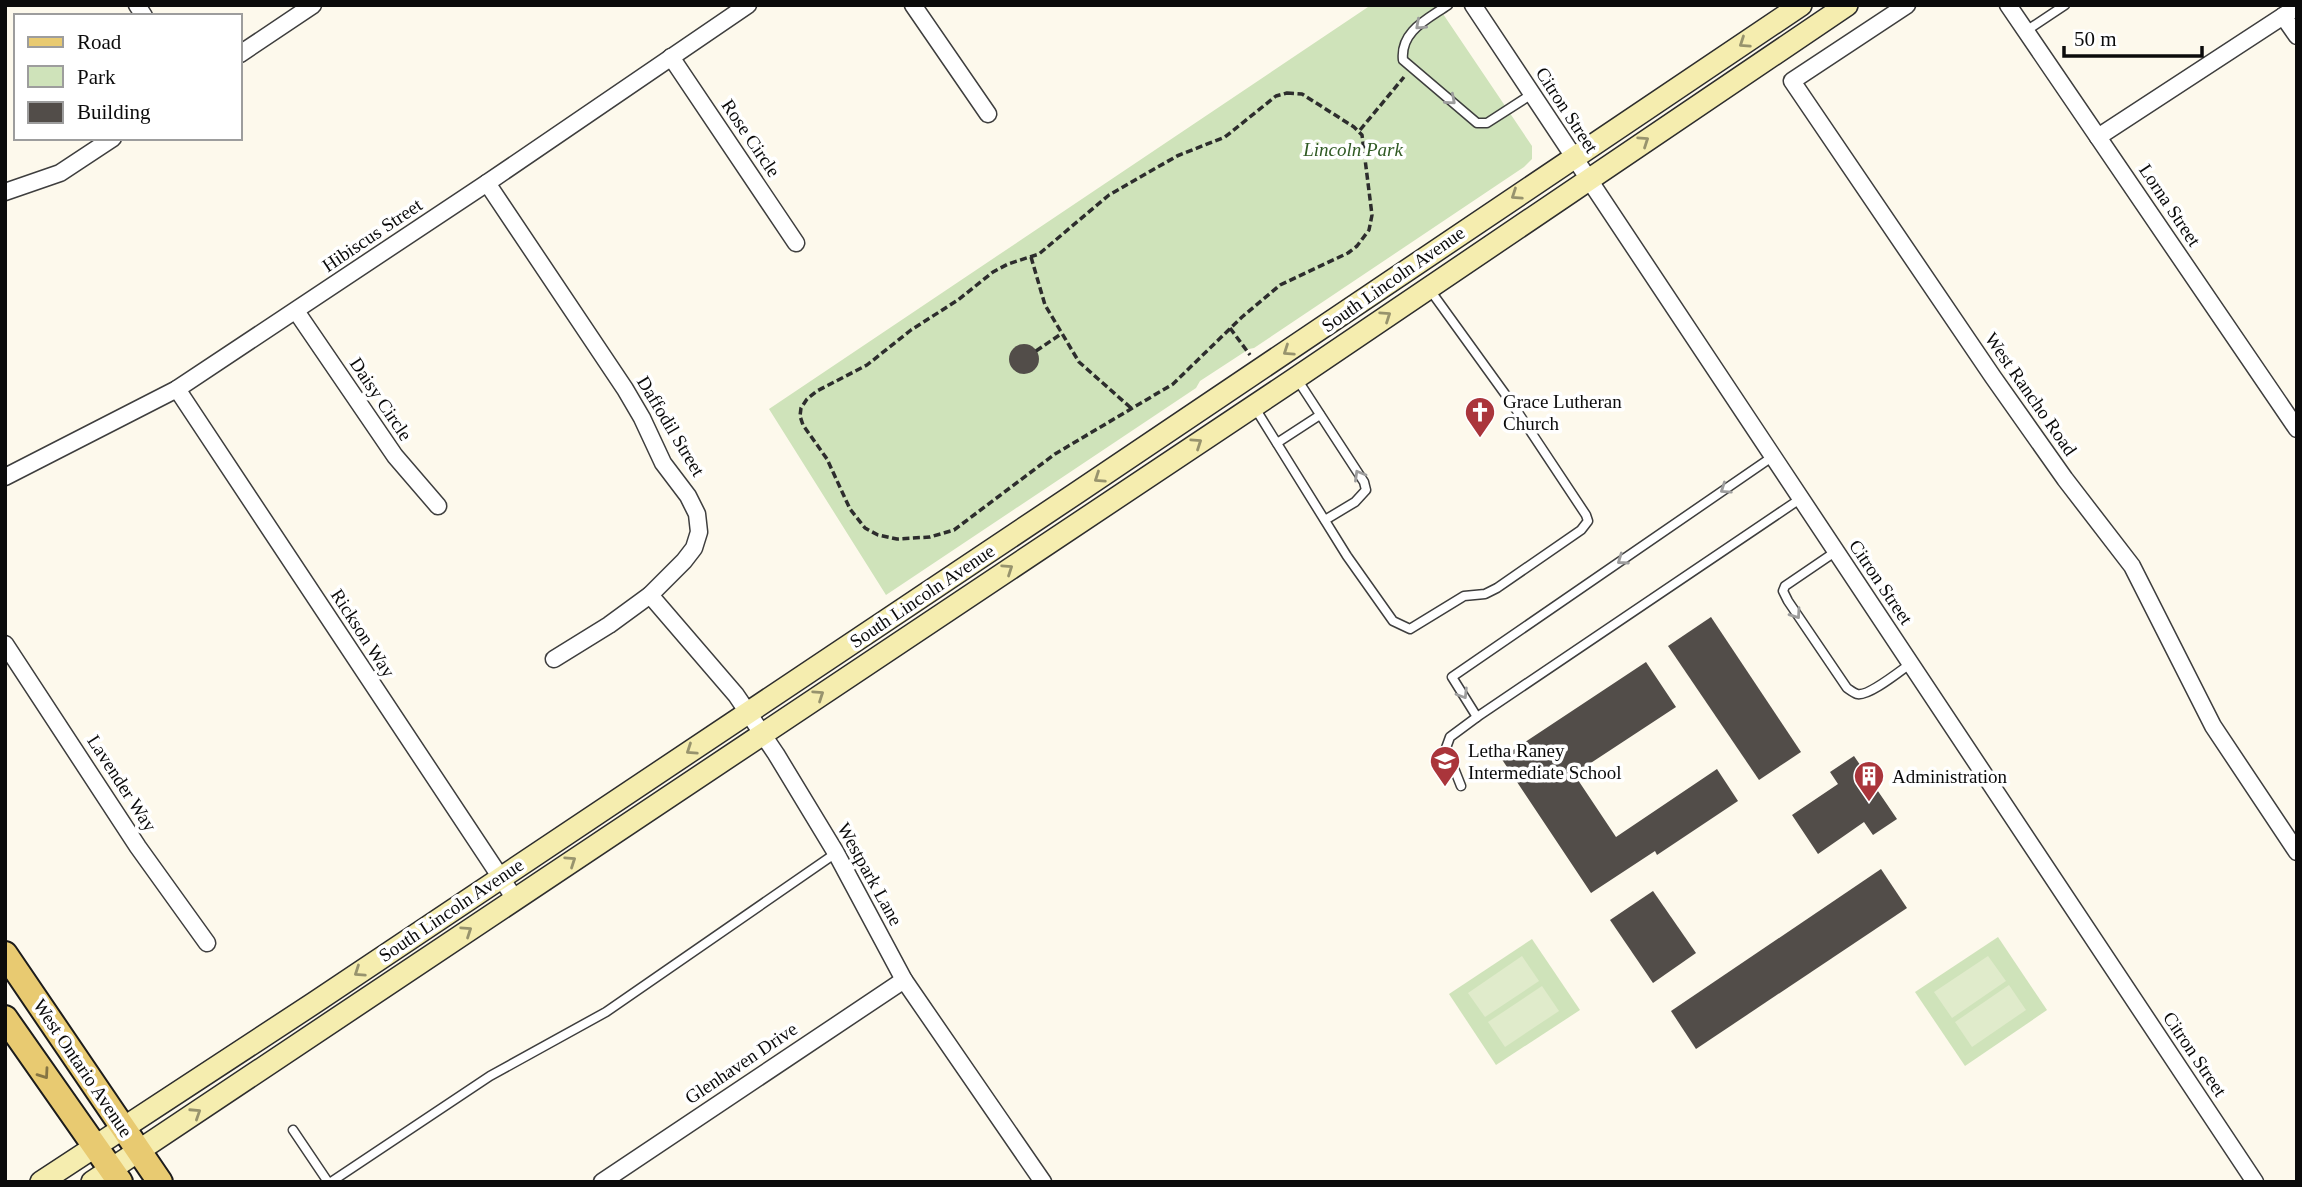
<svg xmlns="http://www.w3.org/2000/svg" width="2302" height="1187" font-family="'Times New Roman',serif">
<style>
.green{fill:#cfe3ba}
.pitch{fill:#e0ebcb}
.building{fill:#524d49}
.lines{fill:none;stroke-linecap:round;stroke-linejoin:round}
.lane-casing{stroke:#3e3e3e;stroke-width:11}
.street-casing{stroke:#3e3e3e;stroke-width:19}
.secondary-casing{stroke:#2d2d2d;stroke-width:24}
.primary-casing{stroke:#1c1c1c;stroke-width:28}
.path{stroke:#2d2d2d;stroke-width:3.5;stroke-dasharray:7 3.5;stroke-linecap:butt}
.lane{stroke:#fff;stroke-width:8}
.street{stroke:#fff;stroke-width:16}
.secondary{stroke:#f5edaf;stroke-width:21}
.primary{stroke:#e8ca71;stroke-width:24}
.oneway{stroke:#9d9d9d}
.oneway2{stroke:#97936d}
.oneway3{stroke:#857443}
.labels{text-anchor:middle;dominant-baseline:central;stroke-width:7;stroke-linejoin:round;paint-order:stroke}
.street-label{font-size:19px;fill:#0b0b0b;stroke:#fff}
.park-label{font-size:19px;font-style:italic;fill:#305a24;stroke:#fff}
.poi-label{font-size:19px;fill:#0b0b0b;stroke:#fff;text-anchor:start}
</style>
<rect width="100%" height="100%" fill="#fdf9ec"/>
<g class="green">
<polygon points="1371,5 1437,5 1532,146 1532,159 1524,167 1254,348 1249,349 1200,381 1196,388 886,595 769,409"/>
<polygon points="1998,937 2047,1010 1965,1066 1915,992"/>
<polygon points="1532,939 1580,1010 1496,1065 1449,994"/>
</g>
<g class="pitch">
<polygon points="1522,956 1539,981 1485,1017 1468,993"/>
<polygon points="1988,956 2006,981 1952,1018 1934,992"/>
<polygon points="2009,985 2026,1010 1972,1047 1955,1022"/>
<polygon points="1542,986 1559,1011 1505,1047 1488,1022"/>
</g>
<g class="building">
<circle cx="1024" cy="359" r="15"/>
<polygon points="1711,617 1801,752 1759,780 1668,646"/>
<polygon points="1646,662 1676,707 1574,774 1616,837 1717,769 1738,801 1657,855 1655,851 1591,893 1501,758"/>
<polygon points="1854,756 1897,819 1873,835 1864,822 1818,854 1792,815 1838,784 1830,772"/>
<polygon points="1881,869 1907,908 1696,1049 1671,1011"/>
<polygon points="1653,891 1696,953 1653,983 1610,920"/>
</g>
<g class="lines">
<g class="lane-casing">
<g id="lane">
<path d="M1448 5C1428 19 1400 31 1403 60L1477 123H1487L1532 94"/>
<polyline points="2026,31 2065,5"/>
<polyline points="1297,379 1364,482 1366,490 1355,502 1325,520"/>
<polyline points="1255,408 1347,556 1393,621 1410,629 1464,596 1485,594 1497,588 1581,530 1588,521 1586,515 1513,405 1430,290"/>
<polyline points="1277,443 1320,415"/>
<polyline points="1772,457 1452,677 1477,717 1800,499"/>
<path d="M1835 552 1785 586 1783 591 1788 601 1847 688C1850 690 1854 693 1857 694 1868 697 1900 671 1910 664"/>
<polyline points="1461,786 1446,748 1450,737 1477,717"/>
<polyline points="293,1130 328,1182"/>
<polyline points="331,1182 490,1076 606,1012 836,853"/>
</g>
</g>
<g class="street-casing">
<g id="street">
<polyline points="137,5 144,16"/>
<polyline points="913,5 988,114"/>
<polyline points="1473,5 2255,1182"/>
<polyline points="1907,5 1792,81 1993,377 2065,479 2132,566 2213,726 2297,852"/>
<polyline points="2008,5 2297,429"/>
<polyline points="2283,16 2297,36"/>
<polyline points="240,54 313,5"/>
<polyline points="671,57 796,243"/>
<polyline points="2098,137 2297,7"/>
<polyline points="487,183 625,389 642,418 663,463 688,496 697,514 699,532 694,548 684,561 650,595 609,625 554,659"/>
<polyline points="5,192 60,173 113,138"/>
<polyline points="296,311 395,456 438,506"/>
<polyline points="177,389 515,899"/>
<polyline points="5,477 177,389 487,183 748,5"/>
<polyline points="650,595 736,695 776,754 836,853 904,980 1043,1182"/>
<polyline points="5,644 138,847 207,943"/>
<polyline points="602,1182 904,980"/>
</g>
</g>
<g class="secondary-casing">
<g id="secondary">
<polyline points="41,1182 314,1003 1078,492 1801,5"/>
<polyline points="92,1182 1296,378 1847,5"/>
</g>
</g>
<g class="primary-casing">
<g id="primary">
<polyline points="5,954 160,1182"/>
<polyline points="5,1018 120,1182"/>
</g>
</g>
<g class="path">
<polygon points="1287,93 1302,94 1354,127 1362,135 1372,215 1369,230 1357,246 1348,253 1280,285 1242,317 1173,384 1055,454 954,530 930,537 897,539 878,535 865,528 850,509 827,459 803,425 800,416 801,408 807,399 817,391 867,365 911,330 958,300 993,272 1008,264 1039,254 1109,195 1177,156 1225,137 1276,96"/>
<polyline points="1360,130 1404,77"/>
<polyline points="1031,257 1045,305 1079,362 1131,408"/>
<polyline points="1230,328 1250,355"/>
<polyline points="1036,351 1061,334"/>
</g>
<use href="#lane" class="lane"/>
<use href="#street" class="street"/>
<use href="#secondary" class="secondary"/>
<use href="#primary" class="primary"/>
</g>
<defs><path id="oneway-chevron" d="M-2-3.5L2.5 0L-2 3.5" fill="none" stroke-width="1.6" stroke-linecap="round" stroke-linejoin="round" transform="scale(1.75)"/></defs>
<g class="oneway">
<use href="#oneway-chevron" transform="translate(1420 25) rotate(138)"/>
<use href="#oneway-chevron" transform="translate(1451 100) rotate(41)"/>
<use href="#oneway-chevron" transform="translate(1359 475) rotate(-120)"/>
<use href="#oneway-chevron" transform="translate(1725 489) rotate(146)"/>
<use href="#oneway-chevron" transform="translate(1622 560) rotate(145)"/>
<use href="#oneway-chevron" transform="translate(1796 614) rotate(55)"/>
<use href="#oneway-chevron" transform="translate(1463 694) rotate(58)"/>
</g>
<g class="oneway2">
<use href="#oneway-chevron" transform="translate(1744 43) rotate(146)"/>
<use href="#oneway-chevron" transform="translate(1644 141) rotate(-34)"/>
<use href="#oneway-chevron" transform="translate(1516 195) rotate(146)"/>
<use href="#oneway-chevron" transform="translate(1386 316) rotate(-34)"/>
<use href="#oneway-chevron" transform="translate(1288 351) rotate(146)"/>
<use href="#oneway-chevron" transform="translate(1197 443) rotate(-34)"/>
<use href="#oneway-chevron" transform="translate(1099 478) rotate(146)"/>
<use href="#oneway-chevron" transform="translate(1008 569) rotate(-34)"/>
<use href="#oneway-chevron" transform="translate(819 695) rotate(-34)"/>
<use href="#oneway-chevron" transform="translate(691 750) rotate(146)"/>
<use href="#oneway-chevron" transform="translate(571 861) rotate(-34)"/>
<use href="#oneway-chevron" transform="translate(467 931) rotate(-34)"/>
<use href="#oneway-chevron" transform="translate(359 972) rotate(146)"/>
<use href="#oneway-chevron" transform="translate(196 1113) rotate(-33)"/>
</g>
<use class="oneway3" href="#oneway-chevron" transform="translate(44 1074) rotate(55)"/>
<defs>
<g id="church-pin" transform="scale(1.575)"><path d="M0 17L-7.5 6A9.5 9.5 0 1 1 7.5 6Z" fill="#aa353b" stroke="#fff"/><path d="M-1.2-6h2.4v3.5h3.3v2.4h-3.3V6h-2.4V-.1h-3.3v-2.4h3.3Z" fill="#fff"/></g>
<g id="school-pin" transform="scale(1.575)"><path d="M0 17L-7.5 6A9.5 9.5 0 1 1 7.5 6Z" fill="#aa353b" stroke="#fff"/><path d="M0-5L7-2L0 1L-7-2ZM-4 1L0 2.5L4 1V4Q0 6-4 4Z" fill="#fff"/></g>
<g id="building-pin" transform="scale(1.575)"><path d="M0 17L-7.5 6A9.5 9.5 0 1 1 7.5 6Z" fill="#aa353b" stroke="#fff"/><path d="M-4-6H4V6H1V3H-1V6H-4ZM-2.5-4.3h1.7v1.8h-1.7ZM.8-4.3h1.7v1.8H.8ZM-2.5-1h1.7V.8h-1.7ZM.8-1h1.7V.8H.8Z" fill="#fff"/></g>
</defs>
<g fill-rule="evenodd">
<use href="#church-pin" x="1480" y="412"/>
<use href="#school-pin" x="1445" y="761"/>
<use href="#building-pin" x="1869" y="776"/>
</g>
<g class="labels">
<g class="street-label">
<text transform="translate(1567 110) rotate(57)">Citron Street</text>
<text transform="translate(751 138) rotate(56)">Rose Circle</text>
<text transform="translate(2170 205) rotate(56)">Lorna Street</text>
<text transform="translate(372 235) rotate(-34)">Hibiscus Street</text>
<text transform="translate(1393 279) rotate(-35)">South Lincoln Avenue</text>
<text transform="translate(2031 394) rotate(55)">West Rancho Road</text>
<text transform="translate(381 399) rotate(56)">Daisy Circle</text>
<text transform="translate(671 426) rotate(59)">Daffodil Street</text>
<text transform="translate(1881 582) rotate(56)">Citron Street</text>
<text transform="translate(922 596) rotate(-34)">South Lincoln Avenue</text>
<text transform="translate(363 633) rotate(57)">Rickson Way</text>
<text transform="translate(122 783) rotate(57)">Lavender Way</text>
<text transform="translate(870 874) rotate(61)">Westpark Lane</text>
<text transform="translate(451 910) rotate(-34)">South Lincoln Avenue</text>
<text transform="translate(2195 1054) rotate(56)">Citron Street</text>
<text transform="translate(741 1063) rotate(-34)">Glenhaven Drive</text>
<text transform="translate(83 1068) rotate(56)">West Ontario Avenue</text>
</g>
<g class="park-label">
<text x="1353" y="149">Lincoln Park</text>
</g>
<g class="poi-label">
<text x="1503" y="401">Grace Lutheran<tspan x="1503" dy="22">Church</tspan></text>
<text x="1468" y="750">Letha Raney<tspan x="1468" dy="22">Intermediate School</tspan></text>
<text x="1892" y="776">Administration</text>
</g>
</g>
<rect width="2302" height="1187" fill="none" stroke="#0b0b0b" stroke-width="14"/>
<rect x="14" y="14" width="228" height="126" fill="#ffffff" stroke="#9d9d9d" stroke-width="2"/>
<rect x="28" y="37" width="35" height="10" fill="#e8ca71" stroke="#9d9d9d" stroke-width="2"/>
<text x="77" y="49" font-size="21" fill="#0b0b0b">Road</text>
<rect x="28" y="66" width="35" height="21" fill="#cfe3ba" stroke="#9d9d9d" stroke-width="2"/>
<text x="77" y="84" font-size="21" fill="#0b0b0b">Park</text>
<rect x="28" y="102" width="35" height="21" fill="#524d49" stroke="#9d9d9d" stroke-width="2"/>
<text x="77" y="119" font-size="21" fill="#0b0b0b">Building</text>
<path d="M2064 46v10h138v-10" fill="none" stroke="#0b0b0b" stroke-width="3.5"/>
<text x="2074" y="46" font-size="21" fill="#0b0b0b" stroke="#ffffff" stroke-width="5" paint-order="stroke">50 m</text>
</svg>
